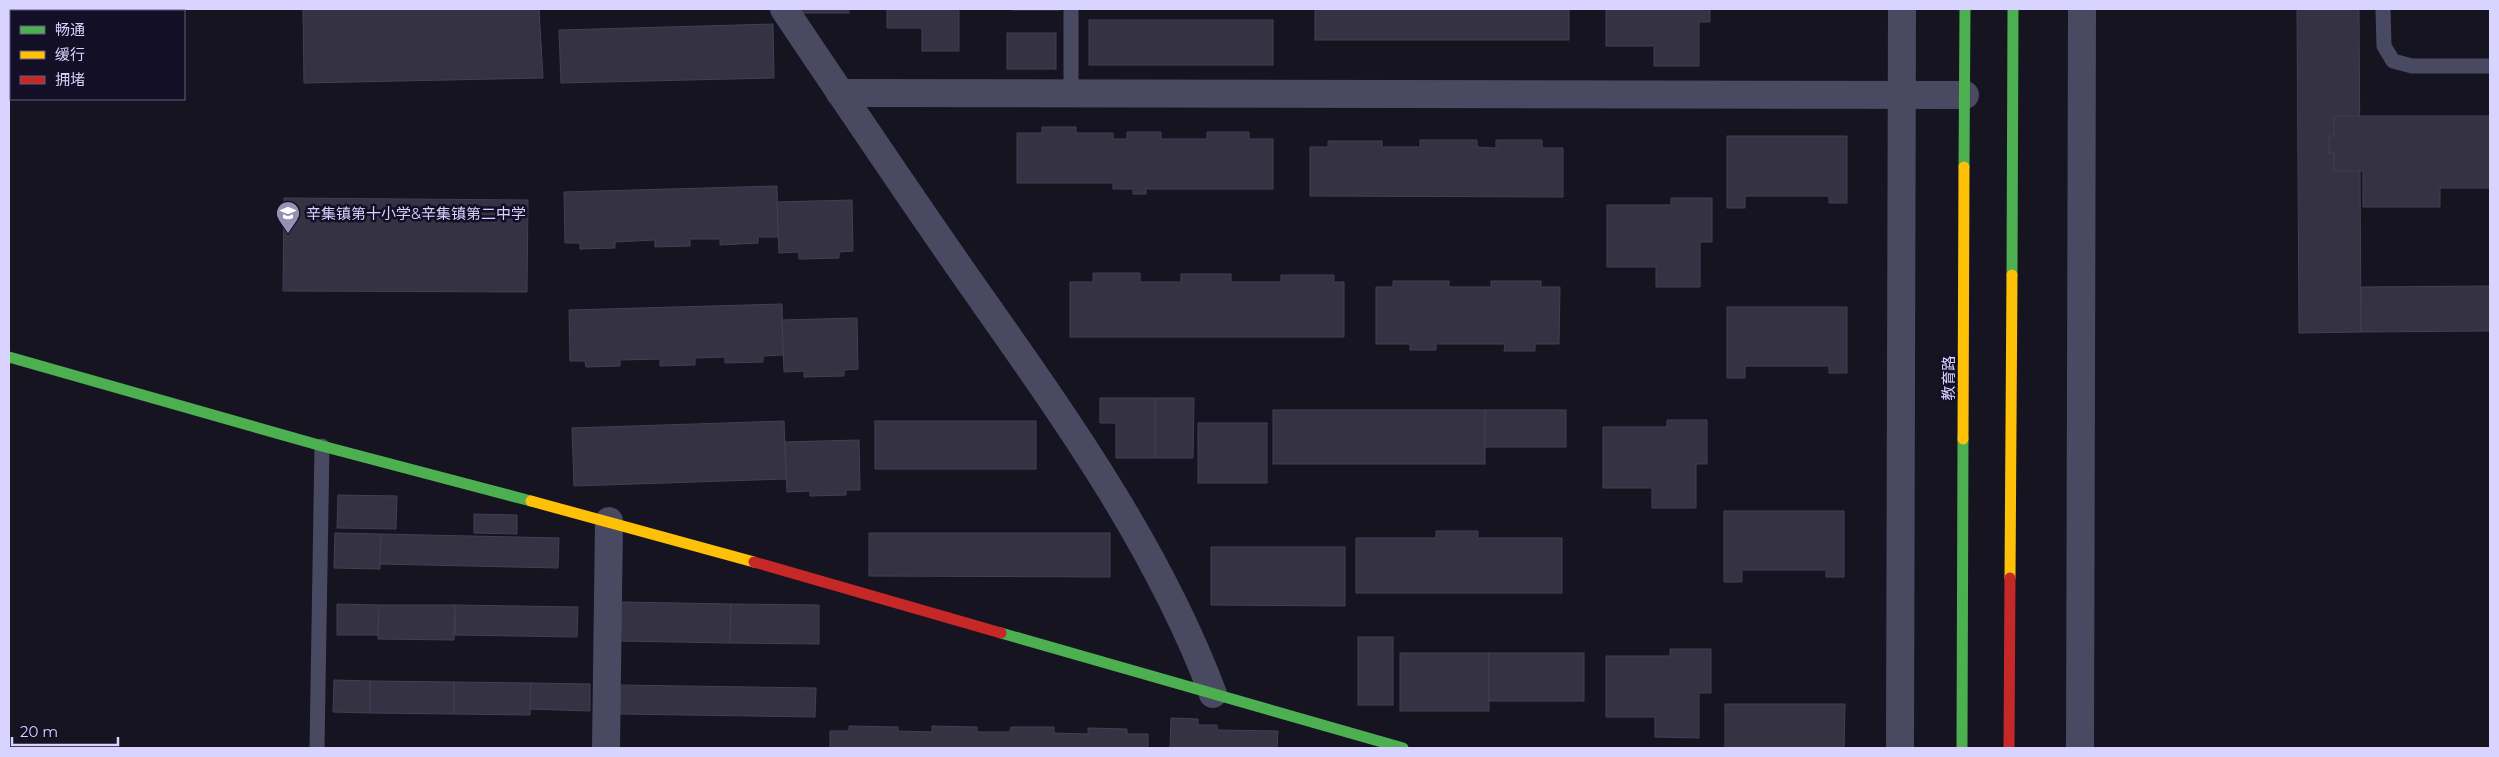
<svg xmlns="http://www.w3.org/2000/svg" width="2499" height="757" font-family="Montserrat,'Noto Sans SC',sans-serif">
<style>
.building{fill:#343243;stroke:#433f54}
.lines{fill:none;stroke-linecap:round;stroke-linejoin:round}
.lane{stroke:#4a4962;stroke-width:15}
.street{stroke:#4a4962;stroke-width:28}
.fast{stroke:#4caf50;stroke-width:11}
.slow{stroke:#ffc107;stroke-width:11}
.jam{stroke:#c62828;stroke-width:11}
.labels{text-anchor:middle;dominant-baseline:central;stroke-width:5;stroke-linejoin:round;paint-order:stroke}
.poi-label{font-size:15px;fill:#d9d4ff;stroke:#130f26;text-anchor:start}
.street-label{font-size:15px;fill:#d9d4ff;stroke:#130f26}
</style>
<rect width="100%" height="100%" fill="#161421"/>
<g class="building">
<polygon points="303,9 539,9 543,78 304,83"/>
<rect x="796" y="9" width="53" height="4"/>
<polygon points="887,9 959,9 959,51 922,51 922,28 887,28"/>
<rect x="1012" y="9" width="48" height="1"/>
<rect x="1315" y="9" width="254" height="31"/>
<polygon points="1606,9 1710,9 1710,22 1699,22 1699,66 1654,66 1654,46 1606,46"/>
<polygon points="2297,9 2359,9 2361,332 2299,333"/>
<rect x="1089" y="20" width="184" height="45"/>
<polygon points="773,24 774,78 561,83 559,30"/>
<rect x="1007" y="33" width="49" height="36"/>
<polygon points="2334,116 2490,116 2490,188 2440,188 2440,207 2363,207 2363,171 2334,171 2334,153 2329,153 2329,136 2334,136"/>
<polygon points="1042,127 1076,127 1076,133 1113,133 1113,139 1127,139 1127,132 1161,132 1161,139 1207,139 1207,132 1249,132 1249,139 1273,139 1273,189 1146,189 1146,194 1133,194 1133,189 1113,189 1113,183 1017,183 1017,133 1042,133"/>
<polygon points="1727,136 1847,136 1847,203 1829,203 1829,196 1745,196 1745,208 1727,208"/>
<polygon points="1420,140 1477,140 1477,147 1496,148 1496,140 1542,140 1542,148 1563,148 1563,197 1310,196 1310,147 1328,147 1328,141 1382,141 1382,147 1420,147"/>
<polygon points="777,186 778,237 758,237 758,243 720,245 720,239 690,239 690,246 655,247 655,240 615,242 615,248 580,249 580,243 565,243 564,192"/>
<polygon points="284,198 528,200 527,292 283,291"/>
<polygon points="1671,198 1712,198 1712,242 1700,242 1700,287 1656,287 1656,267 1607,267 1607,205 1671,205"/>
<polygon points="852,200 853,251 839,252 839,258 799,259 799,252 779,253 777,202"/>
<polygon points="1093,273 1140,273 1140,282 1181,282 1181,274 1231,274 1231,282 1281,282 1281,275 1334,275 1334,282 1344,282 1344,337 1070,337 1070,282 1093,282"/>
<polygon points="1393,281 1449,281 1449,287 1491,287 1491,281 1541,281 1541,287 1560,287 1559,344 1535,344 1535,351 1504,351 1505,344 1436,344 1436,350 1410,350 1410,344 1376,344 1376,287 1393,287"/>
<polygon points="2490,286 2490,331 2361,332 2361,287"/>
<polygon points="782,304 783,355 763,356 763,362 725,363 725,357 695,358 695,365 660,366 660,359 620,360 620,366 586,367 585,361 570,361 569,310"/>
<polygon points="1727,307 1847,307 1847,373 1829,373 1829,366 1745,366 1745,378 1727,378"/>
<polygon points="857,318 858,369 844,370 844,376 804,377 804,371 784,372 782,320"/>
<polygon points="1100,398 1155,398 1155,458 1116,458 1116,423 1100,423"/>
<polygon points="1155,398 1194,398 1193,458 1155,458"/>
<rect x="1273" y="410" width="212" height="54"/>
<rect x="1485" y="410" width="81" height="37"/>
<polygon points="1667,420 1707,420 1707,464 1696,464 1696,508 1652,508 1652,488 1603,488 1603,427 1667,427"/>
<polygon points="784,421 786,479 574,486 572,428"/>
<rect x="875" y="421" width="161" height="48"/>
<rect x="1198" y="423" width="69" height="60"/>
<polygon points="859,440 860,490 846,490 846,495 810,496 810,491 787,492 785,442"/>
<polygon points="338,495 397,496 396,529 337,528"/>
<polygon points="1724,511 1844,511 1844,577 1826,577 1826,570 1742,570 1742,582 1724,582"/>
<polygon points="474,514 517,515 517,534 474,533"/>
<polygon points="1436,531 1478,531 1478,538 1562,538 1562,593 1356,593 1356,538 1436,538"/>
<polygon points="335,533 381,534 380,569 334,568"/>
<polygon points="869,533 1110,533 1110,577 869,576"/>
<polygon points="381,534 559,538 558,568 380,564"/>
<polygon points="1211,547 1345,547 1345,606 1211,605"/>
<polygon points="620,602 731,604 730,643 620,641"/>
<polygon points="337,604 379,605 378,635 337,635"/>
<polygon points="731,604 819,605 819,644 730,643"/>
<polygon points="379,605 455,605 454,640 378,639"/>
<polygon points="455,605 578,607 577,637 455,635"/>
<rect x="1358" y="637" width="35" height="68"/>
<polygon points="1670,649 1711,649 1711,693 1699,693 1699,738 1655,737 1655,717 1606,717 1606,656 1670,656"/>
<rect x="1400" y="653" width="89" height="58"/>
<rect x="1489" y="653" width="95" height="48"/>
<polygon points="334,680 370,681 370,713 333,712"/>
<polygon points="370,681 454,682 454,714 370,713"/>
<polygon points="454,682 531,683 530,715 454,714"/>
<polygon points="531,683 590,684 590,711 530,709"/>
<polygon points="620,685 816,688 815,717 620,714"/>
<polygon points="1725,704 1845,704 1844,748 1725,748"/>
<polygon points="1171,718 1198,719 1198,725 1217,725 1217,730 1278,731 1277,748 1170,748"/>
<polygon points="849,726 898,727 898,731 932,732 932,726 977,727 977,732 1010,732 1011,727 1054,727 1054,733 1088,734 1088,728 1127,729 1127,734 1148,734 1148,748 830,748 830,731 849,731"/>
</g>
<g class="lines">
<g class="lane">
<polyline points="2383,9 2384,46 2393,61 2412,66 2490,66"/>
<polyline points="1071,94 1071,9"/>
<polyline points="317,748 322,446"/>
</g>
<g class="street">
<path d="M784 9C849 106 914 203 981 298 1069 423 1159 550 1213 694"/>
<polyline points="840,93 1965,95"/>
<polyline points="606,748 609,521"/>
<polyline points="1900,748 1902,9"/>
<polyline points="2080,748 2082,9"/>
</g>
<g class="fast">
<polyline points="1964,167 1965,9"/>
<polyline points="2012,275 2013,9"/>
<polyline points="9,357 322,446 531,501"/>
<polyline points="1001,633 1403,748"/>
<polyline points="1962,748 1963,439"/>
</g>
<g class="slow">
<polyline points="1963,439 1964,167"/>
<polyline points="531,501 754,562"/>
<polyline points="2010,578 2012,275"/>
</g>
<g class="jam">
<polyline points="754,562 1001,633"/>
<polyline points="2009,748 2010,578"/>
</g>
</g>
<defs>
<g id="school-pin" transform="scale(1.25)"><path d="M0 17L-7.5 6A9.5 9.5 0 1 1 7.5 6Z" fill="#9591b1" stroke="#130f26"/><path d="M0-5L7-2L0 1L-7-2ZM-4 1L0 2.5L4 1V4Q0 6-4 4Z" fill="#fff"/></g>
</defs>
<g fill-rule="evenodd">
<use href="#school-pin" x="288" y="213"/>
</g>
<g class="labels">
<g class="poi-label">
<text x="306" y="213">辛集镇第十小学&amp;辛集镇第二中学</text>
</g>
<g class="street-label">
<text transform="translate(1948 378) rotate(-90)">教育路</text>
</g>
</g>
<rect width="2499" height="757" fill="none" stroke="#d9d4ff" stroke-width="20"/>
<rect x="10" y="10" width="175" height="90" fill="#130f26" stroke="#625e7d"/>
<rect x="20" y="26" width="25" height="8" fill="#4caf50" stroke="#625e7d"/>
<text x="55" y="35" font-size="15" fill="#d9d4ff">畅通</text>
<rect x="20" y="51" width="25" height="8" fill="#ffc107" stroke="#625e7d"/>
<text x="55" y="60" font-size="15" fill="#d9d4ff">缓行</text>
<rect x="20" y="76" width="25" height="8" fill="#c62828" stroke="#625e7d"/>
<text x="55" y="85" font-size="15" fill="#d9d4ff">拥堵</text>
<path d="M12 737v8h106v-8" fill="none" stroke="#d9d4ff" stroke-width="2.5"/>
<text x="20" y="737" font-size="15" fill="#d9d4ff" stroke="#130f26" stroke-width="4" paint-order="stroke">20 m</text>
</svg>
